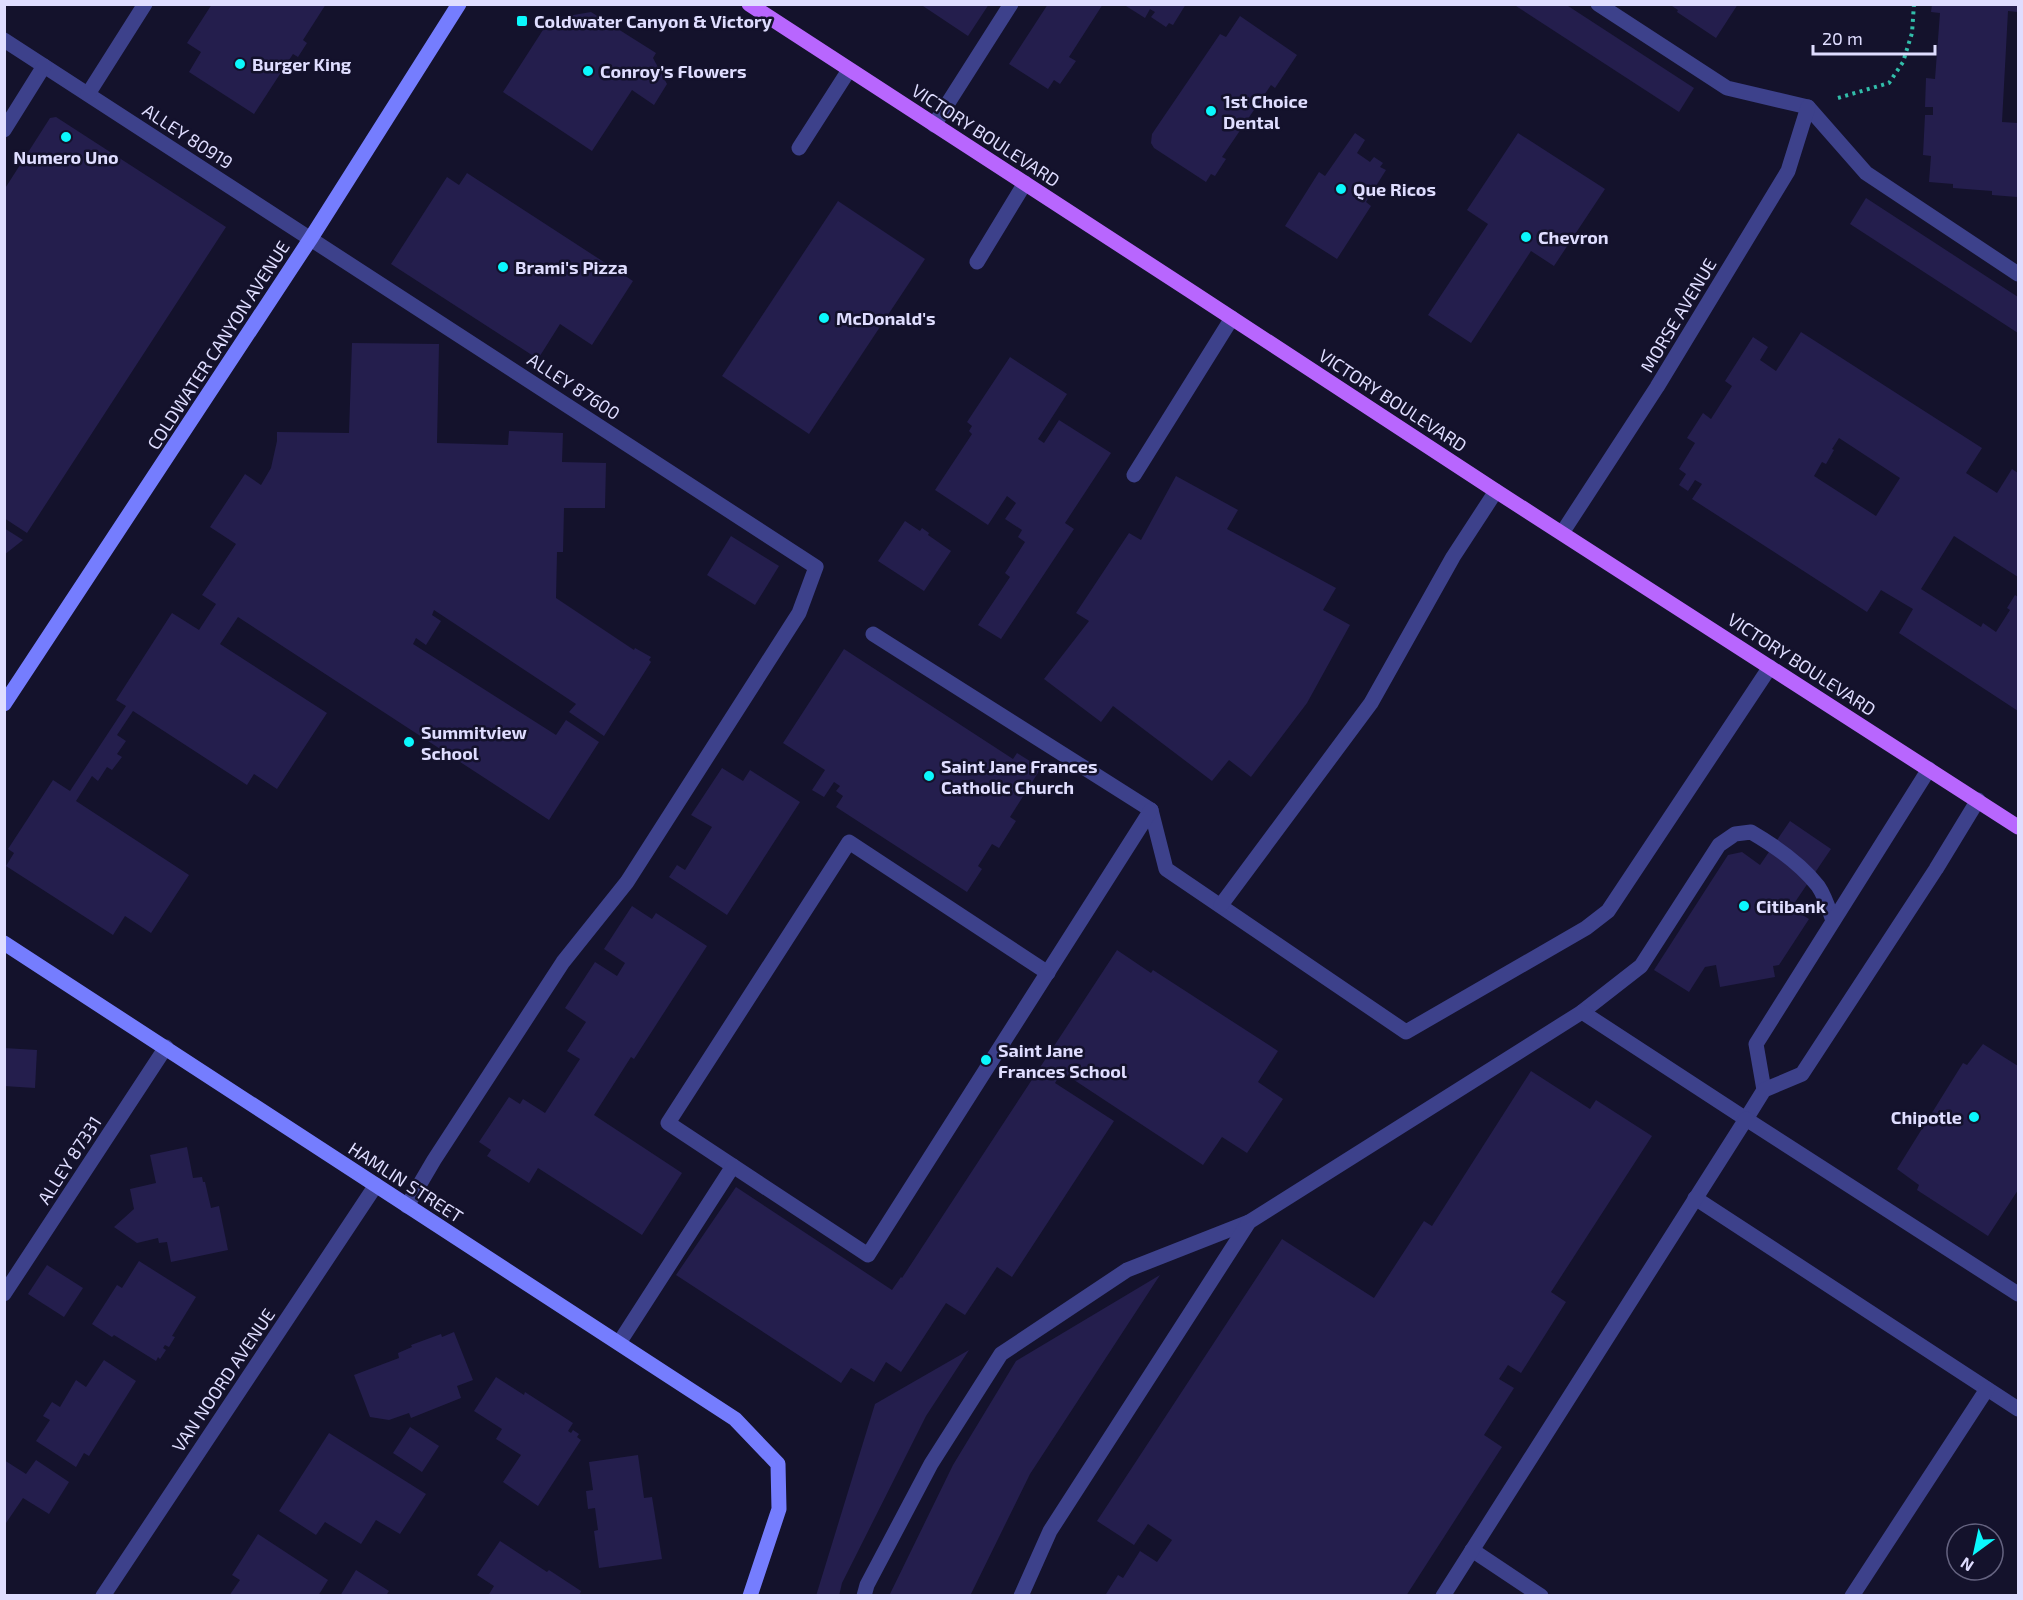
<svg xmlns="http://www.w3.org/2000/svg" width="2023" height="1600" font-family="'Exo 2',sans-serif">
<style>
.building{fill:#241e4d;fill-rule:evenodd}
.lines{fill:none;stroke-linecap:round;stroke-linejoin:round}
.path{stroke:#32beaa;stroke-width:4;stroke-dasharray:3 4.5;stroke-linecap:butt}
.lane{stroke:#3d418b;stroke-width:15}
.street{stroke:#3d418b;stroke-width:15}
.secondary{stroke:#757dfe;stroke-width:15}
.primary{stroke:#b866fe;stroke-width:15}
.poi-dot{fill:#0bf8fd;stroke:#14122c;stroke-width:2}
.labels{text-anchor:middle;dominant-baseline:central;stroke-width:5;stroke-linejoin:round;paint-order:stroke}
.poi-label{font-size:18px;font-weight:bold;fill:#dfddff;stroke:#14122c;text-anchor:start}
.street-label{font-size:18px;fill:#dfddff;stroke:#14122c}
</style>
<rect width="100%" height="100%" fill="#14122c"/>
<g class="building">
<polygon points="212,4 326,4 303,40 307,43 298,57 293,54 254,114 189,72 201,52 187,43"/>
<polygon points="920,4 989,4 968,36"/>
<polygon points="1048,4 1103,4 1069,57 1076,61 1060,84 1054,80 1048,89 1009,64"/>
<polygon points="1127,4 1186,4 1173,25 1169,23 1166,27 1151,17 1155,12 1150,9 1145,18 1126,6"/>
<polygon points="1513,4 1565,4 1694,88 1679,112"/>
<polygon points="1669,4 1738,4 1716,38 1677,12 1678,10"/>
<polygon points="1932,4 2018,4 2018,12 2008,11 2002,122 2018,123 2018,192 2017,192 2017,197 1992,195 1992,191 1953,188 1953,184 1929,182 1931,156 1923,155 1925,115 1933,115 1933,107 1925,107 1926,78 1935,79 1940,13 1931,12"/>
<polygon points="591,12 656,53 653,58 667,84 654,105 632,90 592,151 503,92 550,19"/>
<polygon points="1240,16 1297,55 1275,88 1271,85 1222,157 1226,159 1215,176 1211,174 1206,182 1154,148 1151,143 1152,134 1220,34 1226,37"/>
<polygon points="56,117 226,227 27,533 4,518 4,198 6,196 4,190 50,118"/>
<polygon points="1355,133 1365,140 1357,153 1370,162 1374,157 1383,163 1380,167 1386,170 1366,202 1371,206 1337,259 1285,226 1319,172 1325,176"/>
<polygon points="1518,133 1605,189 1554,266 1531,251 1471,343 1428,315 1488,224 1467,210"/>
<polygon points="467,173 633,281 592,345 560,324 538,359 391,264 447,177 459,185"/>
<polygon points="1866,198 2018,297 2018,333 1850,224"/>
<polygon points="838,201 925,259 809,434 722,376"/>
<path d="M1801 332 1982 448 1966 473 1997 493 2012 469 2018 473V577L1954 536 1921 589 1981 627 1983 623 1996 632 2010 610 2007 608 2015 595 2018 597V711L1899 633 1913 609 1881 590 1867 612 1692 499 1702 484 1695 480 1688 491 1679 485 1686 474 1679 469 1695 443 1687 438 1703 413 1711 419 1732 386 1725 381 1753 337 1768 347 1760 360 1776 371ZM1839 438 1900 478 1876 516 1814 476 1822 462 1826 464 1834 450 1832 449Z"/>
<polygon points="352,343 439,344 437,443 508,445 509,431 563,433 562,462 606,463 605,508 564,508 563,552 557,552 556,598 634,650 635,648 651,657 649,660 651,662 604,736 569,712 576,704 434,610 432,615 441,621 426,645 416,638 413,644 556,735 566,720 599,742 549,820 238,617 220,644 327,713 277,789 254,774 247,785 133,711 117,735 126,741 117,754 122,757 112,770 107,767 98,781 92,776 76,801 189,875 151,933 125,916 113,935 6,866 14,853 8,849 53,780 70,791 126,706 116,700 172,613 199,630 216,604 202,595 236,544 210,527 245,474 261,485 271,468 277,441 277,432 349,433"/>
<polygon points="1010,357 1067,394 1038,439 1044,443 1059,420 1111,453 1065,523 1074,529 1001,639 978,625 1010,577 1005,573 1025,542 1018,537 1022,530 1005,519 1016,503 1007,496 988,525 935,490 972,434 969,431 972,426 967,422"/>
<polygon points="1176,476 1238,510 1227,529 1336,588 1323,610 1350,625 1307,703 1251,777 1229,760 1212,781 1113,706 1101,722 1044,679 1089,621 1076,613 1129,533 1141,540"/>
<polygon points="905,521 920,531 922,528 929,533 928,535 951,551 924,591 878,561"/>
<polygon points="4,528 23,540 4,555"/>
<polygon points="731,536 779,566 755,605 707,575"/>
<polygon points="844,649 1013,759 1017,753 1041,768 1010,817 1016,821 999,848 992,844 978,866 982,869 967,892 836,807 843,796 836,791 840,786 834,782 824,797 812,790 825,770 783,743"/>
<polygon points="722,768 743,781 750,770 800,802 727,915 669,877 677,865 685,870 712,827 691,815"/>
<polygon points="1790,821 1831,849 1791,908 1809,919 1779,965 1773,966 1775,977 1720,987 1716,965 1705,967 1689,992 1654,970 1728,855 1742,852 1760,865"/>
<polygon points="632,906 652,919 656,913 707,946 634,1059 631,1057 594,1115 682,1173 642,1235 538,1168 529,1183 487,1156 491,1150 479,1142 509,1097 520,1104 523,1099 545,1113 580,1059 567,1051 586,1022 565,1008 595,962 617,976 625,963 604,949"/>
<polygon points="1117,950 1151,973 1153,970 1278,1051 1258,1082 1283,1099 1247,1153 1222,1137 1203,1165 1062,1072 1055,1083 1114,1121 1012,1277 997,1267 965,1315 946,1303 901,1372 886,1362 874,1382 851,1368 841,1383 676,1275 736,1187 892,1290 901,1277 902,1278"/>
<polygon points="1983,1044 2018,1066 2018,1190 1988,1236 1917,1190 1919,1185 1897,1169 1963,1063 1967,1065"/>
<polygon points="4,1048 37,1050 35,1088 4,1086"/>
<polygon points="1531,1071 1590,1109 1596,1100 1652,1136 1551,1292 1566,1302 1521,1373 1508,1365 1499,1379 1514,1388 1484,1435 1502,1447 1406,1596 1106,1594 1118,1575 1123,1578 1140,1551 1157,1562 1172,1540 1148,1524 1134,1545 1097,1521 1282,1239 1374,1298 1424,1221 1432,1226"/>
<polygon points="187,1147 193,1178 202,1177 203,1182 205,1182 211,1208 219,1206 228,1250 171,1262 167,1242 159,1243 158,1238 137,1243 114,1227 134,1209 130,1189 156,1183 150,1155"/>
<polygon points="139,1261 196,1297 172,1336 175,1337 169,1347 165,1345 163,1348 166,1350 160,1359 158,1357 156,1361 114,1335 112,1337 92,1324 117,1285 122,1288"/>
<polygon points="47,1265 83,1288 64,1317 28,1294"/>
<polygon points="1160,1275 1030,1474 970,1596 889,1596 953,1465 1016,1361"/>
<polygon points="454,1332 473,1380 457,1386 461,1398 411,1418 409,1413 389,1420 370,1417 354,1375 399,1358 398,1353 412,1347 411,1345 441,1334 442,1337"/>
<polygon points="969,1350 926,1416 842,1583 839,1596 816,1596 875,1404"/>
<polygon points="104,1360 136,1381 89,1456 84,1453 76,1467 36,1441 50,1420 43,1416 52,1402 60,1407 76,1380 86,1387"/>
<polygon points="496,1377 524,1395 525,1392 573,1423 568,1431 571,1433 573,1430 579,1434 577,1437 581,1440 538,1506 503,1482 521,1455 496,1439 502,1429 474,1411"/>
<polygon points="410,1427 439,1446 422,1472 393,1453"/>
<polygon points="329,1433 426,1494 400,1534 376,1520 361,1544 325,1522 316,1535 279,1511"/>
<polygon points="638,1455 644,1498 652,1497 662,1559 599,1568 594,1531 598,1530 595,1508 588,1509 586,1491 593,1490 589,1462"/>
<polygon points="4,1460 26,1474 36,1460 69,1482 49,1514 23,1498 4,1526"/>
<polygon points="258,1534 328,1580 318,1596 229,1596 240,1580 232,1575"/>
<polygon points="500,1541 547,1572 549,1570 581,1591 579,1596 488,1596 494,1586 477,1575"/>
<polygon points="356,1570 389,1591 387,1594 390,1596 340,1596"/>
</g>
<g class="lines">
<polyline class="path" points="1838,98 1889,83 1903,62 1912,33 1914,4"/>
<g class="lane">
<polyline points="1598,4 1727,88 1808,107 1866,173 2018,274"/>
<polyline points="4,40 816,567 799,613 627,882 563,962 434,1160 407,1206"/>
<polyline points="88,94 145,4"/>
<polyline points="934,125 1011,4"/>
<polyline points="4,130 44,66"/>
<polyline points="799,148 849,70"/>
<polyline points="977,262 1025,183"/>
<polyline points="1134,475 1232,318"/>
<polyline points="873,634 1151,810 1166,869 1406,1032 1586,928 1608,911 1770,667"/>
<polyline points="1221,905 1371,703 1453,557 1496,491"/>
<path d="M1582 1012 1641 966 1719 845 1735 834 1751 832C1775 846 1800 863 1818 886 1825 896 1829 909 1833 921"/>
<polyline points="1764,1090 1756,1044 1929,769"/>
<polyline points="733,1166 668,1123 849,842 1048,973"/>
<polyline points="1695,1198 2018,1409"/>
<polyline points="4,1294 166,1047"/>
<polyline points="619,1343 733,1166 868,1255 1151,810"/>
<polyline points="1472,1550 1541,1596"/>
<polyline points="864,1596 867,1585 931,1464 1001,1354 1127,1270 1249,1222"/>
<polyline points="1021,1596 1050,1531 1249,1222 1582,1012 1746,1119 1764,1090 1802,1074 1936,869 1978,800"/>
<polyline points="1443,1596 1746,1119 2018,1294"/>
<polyline points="1852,1596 1987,1389"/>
</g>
<g class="street">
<polyline points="1562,533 1657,387 1788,171 1808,107"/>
<polyline points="103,1596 376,1185"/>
</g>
<g class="secondary">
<polyline points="4,704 311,238 459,4"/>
<polyline points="4,943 735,1419 778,1464 779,1509 750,1596"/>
</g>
<polyline class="primary" points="749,4 1189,290 1496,491 2018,827"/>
</g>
<g class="poi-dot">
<rect x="516" y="15" width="12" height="12" rx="3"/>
<circle cx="240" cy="64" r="6"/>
<circle cx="588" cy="71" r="6"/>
<circle cx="1211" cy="111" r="6"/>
<circle cx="66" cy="137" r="6"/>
<circle cx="1341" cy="189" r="6"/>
<circle cx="1526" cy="237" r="6"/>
<circle cx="503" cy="267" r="6"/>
<circle cx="824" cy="318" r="6"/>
<circle cx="409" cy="742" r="6"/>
<circle cx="929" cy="776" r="6"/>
<circle cx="1744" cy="906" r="6"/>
<circle cx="986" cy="1060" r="6"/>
<circle cx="1974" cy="1117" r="6"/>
</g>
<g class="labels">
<g class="poi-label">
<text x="534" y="21">Coldwater Canyon &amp; Victory</text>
<text x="252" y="64">Burger King</text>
<text x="600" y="71">Conroy’s Flowers</text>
<text x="1223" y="101">1st Choice<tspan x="1223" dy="21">Dental</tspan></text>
<text x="66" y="157" text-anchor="middle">Numero Uno</text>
<text x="1353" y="189">Que Ricos</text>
<text x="1538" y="237">Chevron</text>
<text x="515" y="267">Brami's Pizza</text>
<text x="836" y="318">McDonald's</text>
<text x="421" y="732">Summitview<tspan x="421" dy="21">School</tspan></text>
<text x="941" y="766">Saint Jane Frances<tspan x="941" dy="21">Catholic Church</tspan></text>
<text x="1756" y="906">Citibank</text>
<text x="998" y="1050">Saint Jane<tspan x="998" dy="21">Frances School</tspan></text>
<text x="1962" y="1117" text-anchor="end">Chipotle</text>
</g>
<g class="street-label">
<text transform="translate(986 135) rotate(33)">VICTORY BOULEVARD</text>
<text transform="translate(188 136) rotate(33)">ALLEY 80919</text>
<text transform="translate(1678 315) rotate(-59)">MORSE AVENUE</text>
<text transform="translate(218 345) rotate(-57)">COLDWATER CANYON AVENUE</text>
<text transform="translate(574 386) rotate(33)">ALLEY 87600</text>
<text transform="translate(1393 400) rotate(33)">VICTORY BOULEVARD</text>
<text transform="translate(1802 664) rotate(33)">VICTORY BOULEVARD</text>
<text transform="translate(69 1160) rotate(-57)">ALLEY 87331</text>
<text transform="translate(406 1182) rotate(33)">HAMLIN STREET</text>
<text transform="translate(223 1380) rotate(-56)">VAN NOORD AVENUE</text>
</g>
</g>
<rect width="2023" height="1600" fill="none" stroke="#dfddff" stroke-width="12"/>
<g transform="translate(1975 1552) rotate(213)"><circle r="28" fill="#14122c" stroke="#656380" stroke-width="1.5"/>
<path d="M0-4.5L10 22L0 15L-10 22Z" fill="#0bf8fd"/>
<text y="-9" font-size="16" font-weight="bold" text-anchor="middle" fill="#dfddff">N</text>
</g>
<path d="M1813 45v9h122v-9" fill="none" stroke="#dfddff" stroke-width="3"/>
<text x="1822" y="45" font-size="18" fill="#dfddff" stroke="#14122c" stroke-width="4.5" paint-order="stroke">20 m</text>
</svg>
